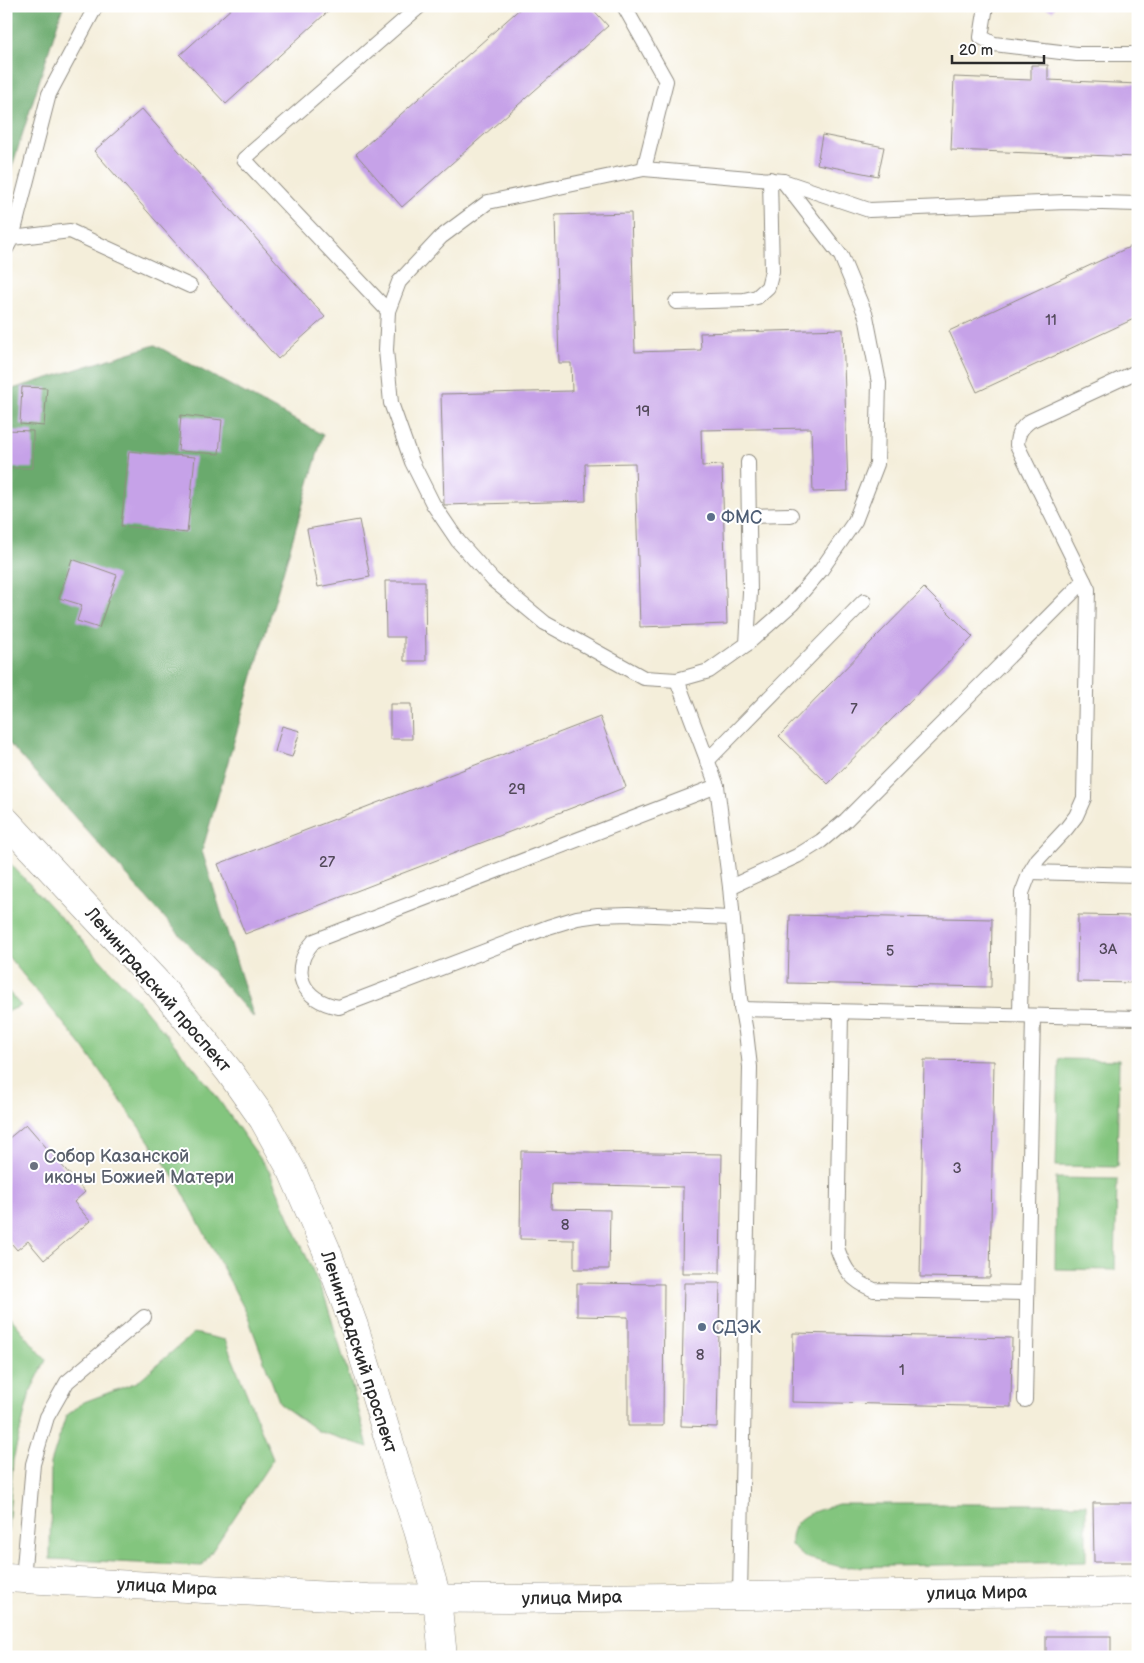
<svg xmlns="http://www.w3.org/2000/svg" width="1144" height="1663" font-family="'Balsamiq Sans',sans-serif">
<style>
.green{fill:#83c57e;stroke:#577854}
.forest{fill:#6aaa6d;stroke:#4a6a4c}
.building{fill:#c6a2e8}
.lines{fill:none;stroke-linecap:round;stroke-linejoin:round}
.service-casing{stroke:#908c82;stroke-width:16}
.tertiary-casing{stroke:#908c82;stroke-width:29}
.service{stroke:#fff;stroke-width:14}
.tertiary{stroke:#fff;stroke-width:28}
.service-dot{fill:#5c6f8a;stroke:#fff;stroke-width:2}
.worship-dot{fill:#6b7280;stroke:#fff;stroke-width:2}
.labels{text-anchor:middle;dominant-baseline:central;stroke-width:4;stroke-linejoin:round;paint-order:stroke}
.number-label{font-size:15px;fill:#52495a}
.service-label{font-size:18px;fill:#4e5e75;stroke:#fff;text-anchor:start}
.street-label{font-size:18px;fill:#2b2b2b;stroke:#fff}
.worship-label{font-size:18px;fill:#5b616d;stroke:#fff;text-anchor:start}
</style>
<rect width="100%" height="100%" fill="#fff"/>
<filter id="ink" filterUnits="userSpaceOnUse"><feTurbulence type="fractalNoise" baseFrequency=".02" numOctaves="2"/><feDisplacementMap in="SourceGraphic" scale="10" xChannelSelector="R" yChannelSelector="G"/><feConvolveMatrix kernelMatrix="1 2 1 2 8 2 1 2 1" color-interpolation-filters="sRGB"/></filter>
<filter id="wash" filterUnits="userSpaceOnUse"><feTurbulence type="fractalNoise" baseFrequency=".0096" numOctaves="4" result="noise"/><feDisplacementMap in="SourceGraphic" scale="20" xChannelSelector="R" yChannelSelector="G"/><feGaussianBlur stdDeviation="1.12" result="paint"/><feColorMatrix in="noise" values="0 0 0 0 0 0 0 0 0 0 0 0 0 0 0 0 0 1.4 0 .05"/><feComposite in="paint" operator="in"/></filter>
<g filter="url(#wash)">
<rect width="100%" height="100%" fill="#f4eeda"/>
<g class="green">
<polygon points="6,859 134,996 209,1086 269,1171 326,1301 356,1400 368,1447 318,1431 280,1404 246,1312 177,1181 83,1047 6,954"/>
<polygon points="6,989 21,1006 6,1012"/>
<polygon points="1059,1059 1119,1060 1117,1167 1056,1166"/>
<polygon points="1056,1178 1117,1179 1115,1270 1055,1269"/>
<polygon points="6,1312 46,1360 30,1392 13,1460 7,1542"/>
<polygon points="194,1333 225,1340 273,1459 202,1566 50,1559 51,1463 66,1416 84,1402 137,1382"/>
<path d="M838 1504H1086V1562L841 1567 804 1557 791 1545C789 1514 815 1512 838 1504Z"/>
</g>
<g class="forest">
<polygon points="6,6 63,6 6,186"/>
<polygon points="155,345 323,435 202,851 254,1018 6,740 6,391"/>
</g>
<g id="blocks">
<g class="building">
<polygon points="234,6 334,6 226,104 180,55"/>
<polygon points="523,6 590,6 608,26 402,207 356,154"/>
<polygon points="1041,6 1055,6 1053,11"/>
<polygon points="1125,6 1138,6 1138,9 1125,7"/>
<polygon points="1031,65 1048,65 1048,80 1138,84 1138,157 951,150 954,77 1031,80"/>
<polygon points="142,109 325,317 278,359 94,151"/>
<polygon points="822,135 884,147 878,176 817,164"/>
<polygon points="631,213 635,352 701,350 700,333 843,329 848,491 813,492 811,428 701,430 702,466 722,465 727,624 640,627 635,463 585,464 586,501 444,505 441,394 572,391 571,363 559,363 555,215"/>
<polygon points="1138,243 1138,317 977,392 949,331"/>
<polygon points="22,387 47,388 44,426 20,424"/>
<polygon points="181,415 222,420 219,454 178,451"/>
<polygon points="6,430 33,431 33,468 6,468"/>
<polygon points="129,451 195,457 187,533 121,526"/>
<polygon points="359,520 370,577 318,587 307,529"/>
<polygon points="72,559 117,575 99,628 77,621 82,605 59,598"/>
<polygon points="385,581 425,581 426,661 404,661 404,637 386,637"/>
<polygon points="924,588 973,637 828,784 779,736"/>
<polygon points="390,704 411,704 412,739 390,739"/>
<polygon points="600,717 626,787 245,934 218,864"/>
<polygon points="282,726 300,731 292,757 275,752"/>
<polygon points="790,915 992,919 991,987 788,983"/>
<polygon points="1078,915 1138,916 1138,983 1077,982"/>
<polygon points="924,1060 994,1061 990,1278 920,1277"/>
<polygon points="26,1124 85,1192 74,1202 90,1221 44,1260 28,1241 17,1250 6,1237 6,1137 8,1139"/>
<polygon points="521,1151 722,1154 720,1273 682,1273 683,1187 552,1184 551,1209 610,1210 609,1269 574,1269 574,1240 520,1239"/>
<polygon points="577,1283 664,1284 663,1426 628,1426 628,1317 577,1316"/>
<polygon points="684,1283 720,1283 717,1427 681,1426"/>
<polygon points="793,1333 1012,1338 1011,1407 792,1402"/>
<polygon points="1093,1503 1138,1503 1138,1562 1094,1562"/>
<rect x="1046" y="1636" width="65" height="21"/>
</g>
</g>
</g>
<g filter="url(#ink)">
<use href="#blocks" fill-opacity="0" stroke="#908c82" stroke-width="1"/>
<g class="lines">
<g class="service-casing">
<g id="service">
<polyline points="624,6 666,81 644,169 783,181 869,210 1066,202 1138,204"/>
<polyline points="986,6 981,37 994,44 1077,54 1138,54"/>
<polyline points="644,169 488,202 441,237 399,282 388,311 386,350 391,403 412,462 433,504 458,541 493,580 545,623 644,678 677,680 709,671 747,644 750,592 748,462"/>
<polyline points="12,238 49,94 96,6"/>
<polyline points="6,249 12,238 70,231 190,286"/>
<polyline points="676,302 744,300 757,297 768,287 772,271 770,179"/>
<polyline points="388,311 244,159 420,6"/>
<polyline points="749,516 791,515"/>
<polyline points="747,644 792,604 821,570 855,521 877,464 879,383 866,316 841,256 783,181"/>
<polyline points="677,680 717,786 730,887 740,999 746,1032 750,1067 740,1596"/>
<polyline points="707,761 864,601"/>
<path d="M717 786 314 941C288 970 302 1001 339 1007L548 927 577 918 598 915 629 914 732 918"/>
<polyline points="1030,872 1138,875"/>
<polyline points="730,887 797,856 821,841 846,820 1084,581"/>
<polyline points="741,1009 1138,1018"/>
<path d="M841 1012 837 1248C845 1271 851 1280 874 1290L1027 1293"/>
<path d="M1020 1015 1022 893 1030 872 1038 859 1066 829 1076 816 1084 798 1088 589 1017 445C1017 434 1021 428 1030 421L1138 371"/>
<polyline points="1025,1400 1033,1016"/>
<polyline points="23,1579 33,1464 47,1417 67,1382 144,1317"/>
</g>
</g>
<g class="tertiary-casing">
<g id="tertiary">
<polyline points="6,821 159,985 229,1071 263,1119 292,1171 326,1249 354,1326 398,1470 418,1530 437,1598 443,1657"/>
<polyline points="6,1578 368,1598 508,1599 1138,1591"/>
</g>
</g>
<use href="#service" class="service"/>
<use href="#tertiary" class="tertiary"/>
</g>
</g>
<g class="service-dot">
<circle cx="711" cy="517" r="5"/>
<circle cx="702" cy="1327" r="5"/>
</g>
<circle class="worship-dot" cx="34" cy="1166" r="5"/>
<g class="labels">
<g class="number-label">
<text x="1051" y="320">11</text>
<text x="643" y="411">19</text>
<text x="854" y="709">7</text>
<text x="517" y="789">29</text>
<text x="327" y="862">27</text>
<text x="1108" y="949">3А</text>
<text x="890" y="951">5</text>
<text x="957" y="1168">3</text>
<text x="565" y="1225">8</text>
<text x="700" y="1355">8</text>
<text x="902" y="1370">1</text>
</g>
<g class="service-label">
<text x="721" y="517">ФМС</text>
<text x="712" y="1327">СДЭК</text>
</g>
<g class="street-label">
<text transform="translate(158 990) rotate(49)">Ленинградский проспект</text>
<text transform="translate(359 1352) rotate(72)">Ленинградский проспект</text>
<text transform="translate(167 1587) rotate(3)">улица Мира</text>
<text transform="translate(977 1593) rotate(-1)">улица Мира</text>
<text transform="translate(572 1598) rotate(-1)">улица Мира</text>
</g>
<g class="worship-label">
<text x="44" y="1156">Собор Казанской<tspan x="44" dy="21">иконы Божией Матери</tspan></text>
</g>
</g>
<rect width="1144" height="1663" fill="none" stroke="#fff" stroke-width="25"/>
<path d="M952 55v8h92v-8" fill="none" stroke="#2b2b2b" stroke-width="2.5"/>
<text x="959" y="55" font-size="15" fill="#2b2b2b" stroke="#ffffff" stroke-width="4" paint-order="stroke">20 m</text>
</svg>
